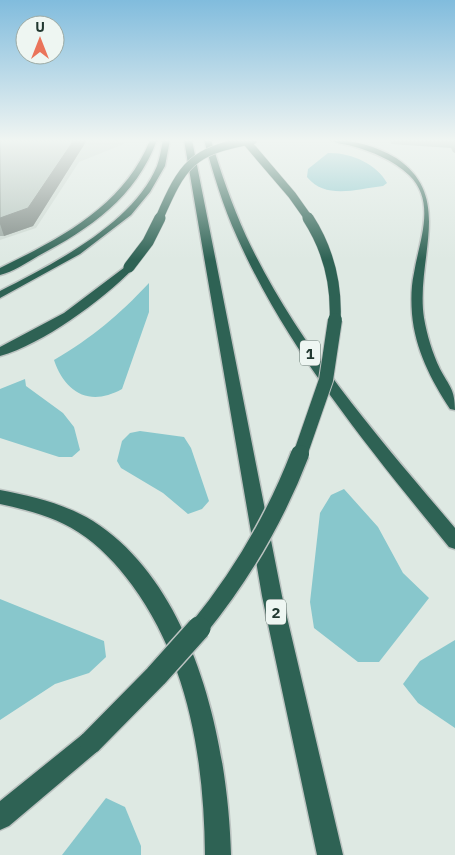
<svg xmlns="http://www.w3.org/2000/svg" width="455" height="855" font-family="'IBM Plex Sans',sans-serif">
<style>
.built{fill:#cdd9d2}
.water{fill:#88c7cc}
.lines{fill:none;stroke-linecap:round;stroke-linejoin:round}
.highway-casing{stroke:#bcc3c1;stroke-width:3}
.highway{fill:#2e6254;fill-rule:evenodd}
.highway-bridge-far4-casing{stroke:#bcc3c1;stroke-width:9;stroke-linecap:butt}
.highway-bridge-far3-casing{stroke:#bcc3c1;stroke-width:12;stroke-linecap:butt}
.highway-bridge-far2-casing{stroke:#bcc3c1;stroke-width:16;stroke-linecap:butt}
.highway-bridge-far1-casing{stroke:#bcc3c1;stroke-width:21;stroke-linecap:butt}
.highway-bridge-casing{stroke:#bcc3c1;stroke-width:26;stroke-linecap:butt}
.highway-bridge-far4{stroke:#2e6254;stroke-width:8}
.highway-bridge-far3{stroke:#2e6254;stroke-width:11}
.highway-bridge-far2{stroke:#2e6254;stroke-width:14}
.highway-bridge-far1{stroke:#2e6254;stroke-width:18}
.highway-bridge{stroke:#2e6254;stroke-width:23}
.wall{fill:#9daaa4}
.shaded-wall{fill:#808b86}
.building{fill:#b7c6bf;stroke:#808b86}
.labels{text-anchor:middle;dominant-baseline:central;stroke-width:4;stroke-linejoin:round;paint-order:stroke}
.shield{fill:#eef6f2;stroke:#5e716a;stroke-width:1}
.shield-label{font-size:15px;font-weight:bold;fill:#213830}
</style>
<rect width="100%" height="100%" fill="#dee9e3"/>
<polygon class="built" points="0,140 118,140 124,144 79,162 36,228 0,240"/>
<g class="water">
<path d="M328 153C350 152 377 164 387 183L383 186C356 189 326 200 307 177L308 169Z"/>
<path d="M149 283V312L122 389C90 407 65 393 54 360 93 337 118 316 149 283Z"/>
<polygon points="25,379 26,386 63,413 74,427 80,450 72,457 59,457 0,438 0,389"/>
<polygon points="140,431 184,437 191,448 209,501 202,509 188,514 163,493 121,468 117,461 122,441 130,433"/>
<polygon points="344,489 378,527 403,573 429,598 379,662 358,662 314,628 310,602 320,513 331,495"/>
<polygon points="0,599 104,641 106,657 89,673 55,684 0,720"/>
<polygon points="455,640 455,728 418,703 403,684 420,661"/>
<polygon points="106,798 125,807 141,846 141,855 62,855"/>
</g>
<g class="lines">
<g class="highway-casing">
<g id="highway">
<path d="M150 140H157C136 197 90 229 38 256 26 263 13 272 0 275V268C61 238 124 206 150 140Z"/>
<path d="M163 140H170L165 166 150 192 131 215 80 254 0 298V291C53 264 133 224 157 166 160 158 161 149 163 140Z"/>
<polygon points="184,140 192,140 282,596 343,855 317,855 262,596"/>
<path d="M204 140H211C221 173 232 205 246 236 297 345 378 437 455 528V549L449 547C370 450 288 351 237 237 223 206 213 173 204 140Z"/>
<path d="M331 140C354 140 376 146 396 158 455 197 415 258 424 318 427 335 432 352 440 369 449 386 455 389 455 410L450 409C431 380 415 349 412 314 411 300 411 287 414 273 419 241 437 202 409 175 393 160 373 152 352 146 345 144 337 144 331 140Z"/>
<path d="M129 264 133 265V269C101 301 43 344 0 356V347L64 313Z"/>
<path d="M0 490C32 496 65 504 93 521 195 586 228 743 231 855H205C204 760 189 663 132 585 117 565 99 545 78 532 55 517 27 510 0 504Z"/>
<polygon points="91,730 99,734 103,742 99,750 9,826 0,830 0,801 83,734"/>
</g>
</g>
<use href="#highway" class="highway"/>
<g class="highway-bridge-far4-casing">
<g id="highway-bridge-far4">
<polyline points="245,140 292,195 309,219"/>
<path d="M159 219C183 164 191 151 253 140"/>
</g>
</g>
<g class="highway-bridge-far3-casing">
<g id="highway-bridge-far3">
<path d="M308 218C328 249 337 285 335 322"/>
<polyline points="129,267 148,242 160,218"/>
</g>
</g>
<g class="highway-bridge-far2-casing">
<polyline id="highway-bridge-far2" points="300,455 326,380 335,320"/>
</g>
<g class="highway-bridge-far1-casing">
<path id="highway-bridge-far1" d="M198 629C242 575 275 519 300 454"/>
</g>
<g class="highway-bridge-casing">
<polyline id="highway-bridge" points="91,742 156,676 199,628"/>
</g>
<use href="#highway-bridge-far4" class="highway-bridge-far4"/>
<use href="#highway-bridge-far3" class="highway-bridge-far3"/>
<use href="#highway-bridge-far2" class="highway-bridge-far2"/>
<use href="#highway-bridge-far1" class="highway-bridge-far1"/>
<use href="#highway-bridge" class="highway-bridge"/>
</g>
<g class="wall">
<polygon points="0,140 87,140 33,226 4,236 0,236"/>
<polygon points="390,140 455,140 455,153 453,152 451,148 391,144"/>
</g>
<polygon class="shaded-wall" points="74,140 87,140 33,226 4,236 0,224 0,218"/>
<polygon class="building" points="0,140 74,140 28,208 0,218"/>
<linearGradient id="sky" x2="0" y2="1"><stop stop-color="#81bcdd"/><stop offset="0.54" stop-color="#f0f5f2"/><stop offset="1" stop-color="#f0f5f2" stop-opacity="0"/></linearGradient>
<rect width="455" height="260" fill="url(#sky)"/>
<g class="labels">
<g class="shield">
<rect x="300" y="340.5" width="20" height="25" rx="4"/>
<rect x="266" y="599.5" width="20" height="25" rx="4"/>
</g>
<g class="shield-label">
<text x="310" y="353">1</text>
<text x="276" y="612">2</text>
</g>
</g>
<g transform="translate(40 40)"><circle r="24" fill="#eef6f2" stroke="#9caaa4"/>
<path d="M0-4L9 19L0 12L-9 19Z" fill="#ea745b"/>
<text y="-8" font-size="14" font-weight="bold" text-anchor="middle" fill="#213830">U</text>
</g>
</svg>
